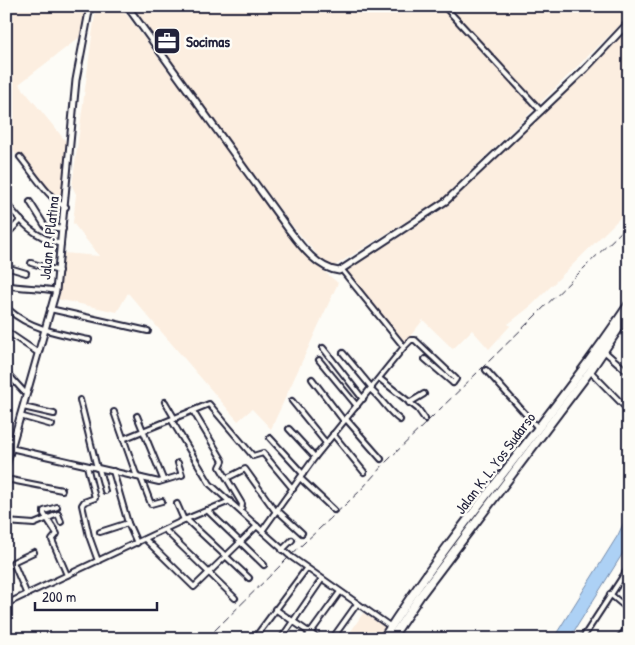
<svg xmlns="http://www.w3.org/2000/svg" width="635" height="645" font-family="'Patrick Hand',sans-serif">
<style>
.built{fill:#fceee0}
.water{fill:#add1f5;stroke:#758bab}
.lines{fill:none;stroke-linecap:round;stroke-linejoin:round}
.minor-casing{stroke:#22223b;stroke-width:8}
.tertiary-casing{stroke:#22223b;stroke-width:9}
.trunk-casing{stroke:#22223b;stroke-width:11}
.minor{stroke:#fdfcf7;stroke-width:4}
.tertiary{stroke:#fdfcf7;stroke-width:5}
.trunk{stroke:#fdfcf7;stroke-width:7}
.rail{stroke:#22223b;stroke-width:1;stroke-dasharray:8 4;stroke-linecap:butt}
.labels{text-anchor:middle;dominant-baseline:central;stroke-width:5;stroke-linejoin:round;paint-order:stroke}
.poi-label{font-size:15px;font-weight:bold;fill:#22223b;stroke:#fdfcf7;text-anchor:start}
.street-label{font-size:15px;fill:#22223b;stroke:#fdfcf7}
</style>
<rect width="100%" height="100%" fill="#fdfcf7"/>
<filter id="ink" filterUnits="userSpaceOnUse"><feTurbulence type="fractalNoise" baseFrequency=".02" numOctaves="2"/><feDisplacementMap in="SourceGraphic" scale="10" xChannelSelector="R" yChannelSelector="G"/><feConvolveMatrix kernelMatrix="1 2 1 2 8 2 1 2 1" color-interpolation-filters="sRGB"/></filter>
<g filter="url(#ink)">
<g class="built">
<polygon points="6,6 86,6 80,37 19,84 68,144 62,211 6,142"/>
<polygon points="96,6 120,6 307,257 338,283 271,429 252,409 238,421 128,293 117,312 57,299 64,253 99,256 73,223 76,194 72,186"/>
<polygon points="133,6 629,6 629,16 442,199 333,267 320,258 290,223 183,79"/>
<polygon points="629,28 629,209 531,306 508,324 510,326 489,349 472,330 453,349 423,320 404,344 346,271 443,209"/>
<polygon points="363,613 385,627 378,639 346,639"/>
</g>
<polygon class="water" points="629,494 629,541 623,553 569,639 553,639 618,535 624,522"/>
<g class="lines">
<g class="minor-casing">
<g id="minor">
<polyline points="444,6 541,111"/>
<path d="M20 157C30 169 52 203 66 207"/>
<polyline points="30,202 45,226 63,229"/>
<path d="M6 203C23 224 34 237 61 244"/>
<polyline points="6,235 21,220"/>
<polyline points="31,263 59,271"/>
<polyline points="6,267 26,273"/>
<path d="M6 285C24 289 38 287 56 291"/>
<polyline points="50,309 148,331"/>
<path d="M9 310C30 329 61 334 89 340"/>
<polyline points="6,331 37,352"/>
<polyline points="404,347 411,340 415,340 456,379 453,383"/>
<polyline points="323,348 363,399"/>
<polyline points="604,351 629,373"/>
<polyline points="343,353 372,388"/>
<polyline points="425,359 453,383"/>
<polyline points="319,360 357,406"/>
<polyline points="486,370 538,428"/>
<polyline points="590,371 629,411"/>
<polyline points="6,372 26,394"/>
<polyline points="312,379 344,421"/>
<polyline points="380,379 418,409 425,419"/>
<path d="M371 390C383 400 387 410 400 420"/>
<polyline points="80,400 97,468"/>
<polyline points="292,401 326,443"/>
<polyline points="165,402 175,419"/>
<polyline points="409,403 424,394"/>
<polyline points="23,407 54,414"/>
<polyline points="193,411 223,461 220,467 242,504 241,511"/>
<polyline points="114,412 137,477"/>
<polyline points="20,416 52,425"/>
<polyline points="137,416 163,479"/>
<polyline points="346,419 381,459"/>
<polyline points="172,421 210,484 290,556 391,627"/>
<polyline points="289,429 315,457"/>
<polyline points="333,434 364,472"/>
<polyline points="270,438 303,474"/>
<polyline points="123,439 209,404 253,456 263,453 293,489"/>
<polyline points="6,447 159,482 182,475 178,463"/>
<polyline points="87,466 95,498 84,502 82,505 89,536 98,561"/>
<polyline points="99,469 105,491"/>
<polyline points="113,471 128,523 137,543"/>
<polyline points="141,478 151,504 162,501"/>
<polyline points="227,478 245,469 276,512"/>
<polyline points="300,478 334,510"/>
<polyline points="6,479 62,490"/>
<polyline points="177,504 184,520"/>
<polyline points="57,507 44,511 44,514 57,534 52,540 67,575"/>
<polyline points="207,510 264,565"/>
<polyline points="277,510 302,533"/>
<polyline points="186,519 249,578"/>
<polyline points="6,522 34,524 58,514 61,522"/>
<polyline points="165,530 235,598"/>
<polyline points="262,531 315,457 404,347 342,270"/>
<polyline points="100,532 128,523"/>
<polyline points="145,539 194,587 257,526"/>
<polyline points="282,550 292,540"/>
<polyline points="622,578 629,583"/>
<polyline points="610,594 629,610"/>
<polyline points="27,595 13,562 34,552"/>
<polyline points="6,604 184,520 230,501"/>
<polyline points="275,609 319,639"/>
<polyline points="254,639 306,569"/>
<polyline points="281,639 322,579"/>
<polyline points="306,639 340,592"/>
<polyline points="332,639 357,604"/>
<polyline points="582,639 629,567"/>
<polyline points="618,639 629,626"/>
</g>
</g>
<g class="tertiary-casing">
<g id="tertiary">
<path d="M127 6 289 230C301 246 318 269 339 271L446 201 585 69 629 22"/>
<polyline points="6,466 56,291 76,80 90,6"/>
</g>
</g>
<g class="trunk-casing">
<g id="trunk">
<path d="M383 639C458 522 552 419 629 304"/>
<polyline points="391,639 420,596 590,371 629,313"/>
</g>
</g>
<use href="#minor" class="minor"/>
<use href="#tertiary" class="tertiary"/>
<use href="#trunk" class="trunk"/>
<polyline class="rail" points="206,639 290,556 360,491 384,464 629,224"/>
</g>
</g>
<defs>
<g id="office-square" transform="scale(1.4375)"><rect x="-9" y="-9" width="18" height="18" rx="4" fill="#22223b" stroke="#fdfcf7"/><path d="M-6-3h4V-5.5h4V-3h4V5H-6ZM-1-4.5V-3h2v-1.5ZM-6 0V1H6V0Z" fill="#fff"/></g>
</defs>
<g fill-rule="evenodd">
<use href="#office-square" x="167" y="41"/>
</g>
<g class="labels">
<g class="poi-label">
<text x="186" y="41">Socimas</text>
</g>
<g class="street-label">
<text transform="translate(49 238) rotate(-84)">Jalan P. Platina</text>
<text transform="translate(495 463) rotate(-53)">Jalan K. L. Yos Sudarso</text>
</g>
</g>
<rect width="635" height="645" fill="none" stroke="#fdfcf7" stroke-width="25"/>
<rect x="12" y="12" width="610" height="620" fill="none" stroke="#22223b" stroke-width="2" filter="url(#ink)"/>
<path d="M35 602v8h122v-8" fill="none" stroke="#22223b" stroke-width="2.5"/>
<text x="42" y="602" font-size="15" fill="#22223b" stroke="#fdfcf7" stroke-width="4" paint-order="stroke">200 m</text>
</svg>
